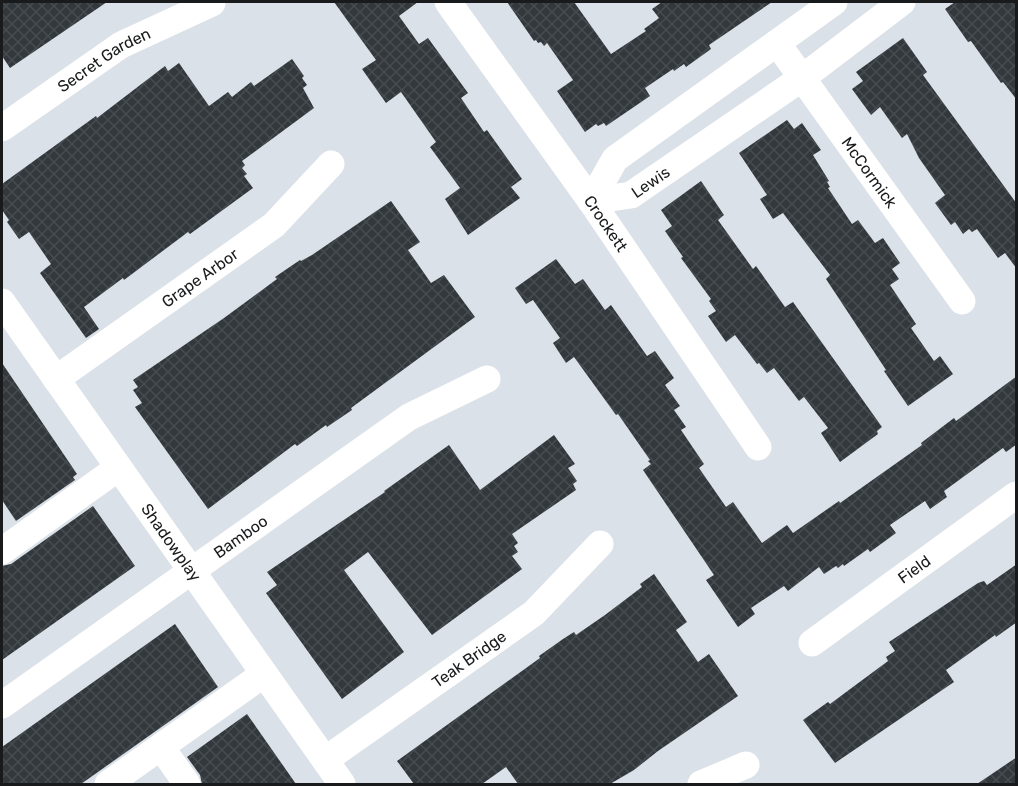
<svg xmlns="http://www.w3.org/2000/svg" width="1018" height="786" font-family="Rubik,sans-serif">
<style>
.building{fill:url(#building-cross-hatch)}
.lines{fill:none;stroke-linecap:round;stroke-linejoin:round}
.minor{stroke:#fff;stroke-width:27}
.labels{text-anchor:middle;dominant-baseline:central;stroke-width:6;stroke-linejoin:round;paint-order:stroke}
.street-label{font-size:16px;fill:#181a1c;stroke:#dbe1e8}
</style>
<defs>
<pattern id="building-cross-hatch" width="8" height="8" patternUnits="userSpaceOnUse" patternTransform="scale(1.5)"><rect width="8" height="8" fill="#33383d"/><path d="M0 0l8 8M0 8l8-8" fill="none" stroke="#474c50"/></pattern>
</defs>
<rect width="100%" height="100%" fill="#dbe1e8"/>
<g class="building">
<polygon points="2,2 107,2 10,68 2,56"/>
<polygon points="334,2 418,2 399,16 419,44 428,38 468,93 461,98 484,132 487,130 522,179 511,187 520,198 468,235 445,199 460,188 430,147 436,142 401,92 386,103 362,69 376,60"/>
<polygon points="507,2 574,2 611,54 646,31 644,29 659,18 652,9 662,2 772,2 709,45 711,49 686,67 684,64 674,71 673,69 645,88 650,96 606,126 604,123 598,126 596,124 585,132 557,91 573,80 547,43 544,46 541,42 538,43 536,40 534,41"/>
<polygon points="955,2 1017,2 1017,100 1003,82 1001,83 971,41 968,42 945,9"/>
<polygon points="903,38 927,72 923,75 1017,204 1017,269 1005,253 998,258 977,229 972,232 969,229 963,234 955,222 951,225 935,203 945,195 919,158 907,134 902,138 880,107 871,115 852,89 863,81 856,72"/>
<polygon points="292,59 304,76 302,78 307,85 303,88 314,108 242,161 245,165 242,168 247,174 244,176 253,188 190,234 188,232 124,280 123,278 84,307 99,329 86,338 40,273 51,264 29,232 19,239 7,222 9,220 2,210 2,184 96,116 97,118 165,66 168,71 179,63 209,106 228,92 232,97 251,82 254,86"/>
<polygon points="787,120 794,129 802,123 821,150 813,155 829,181 827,182 830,187 828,188 852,224 858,220 875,243 883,238 900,263 892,269 899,279 890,285 916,324 911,328 934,361 940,356 953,374 908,406 884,371 886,370 826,279 830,275 783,213 773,219 760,199 767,195 739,153"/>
<polygon points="701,181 724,215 718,220 753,269 756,266 785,307 793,302 882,427 877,431 878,434 840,462 821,433 828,428 804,397 799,401 774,368 767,373 759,363 757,364 735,335 726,342 708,316 716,311 709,301 711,299 681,258 683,257 665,231 672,226 661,210"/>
<polygon points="391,201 420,242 408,250 431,283 444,275 475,317 351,408 352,410 327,427 326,425 297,446 295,444 208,509 135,407 142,403 133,390 138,387 133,380 224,318 277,279 275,277 300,260 301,261 312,255"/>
<polygon points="556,259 575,284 583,279 605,310 611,305 647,356 655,351 674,378 665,385 680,406 674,410 686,427 681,430 704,464 699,468 726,507 733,502 762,543 787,525 793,533 839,501 840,503 922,445 921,443 954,418 956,421 1017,376 1017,444 1006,452 1003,448 944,491 947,497 930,509 925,501 890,525 896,533 870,552 868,549 844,566 843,564 838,568 836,566 824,574 819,567 788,591 784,586 751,608 755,614 738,627 706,580 714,575 643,470 651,464 648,461 650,460 618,414 616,415 574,357 566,363 553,343 560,338 533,300 526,304 515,288"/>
<polygon points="2,363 77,474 73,477 75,480 16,521 2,500"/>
<polygon points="554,435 575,464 568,468 577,481 573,484 576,490 512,534 518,543 514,546 518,552 512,556 522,569 432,635 368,552 344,570 404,652 342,699 266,593 277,585 267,572 385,492 384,491 449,445 480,490"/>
<polygon points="93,506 135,566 2,660 2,566 11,564"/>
<polygon points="1017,564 1017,622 996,637 995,635 946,670 954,682 835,763 803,720 828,702 830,704 888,661 886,657 895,651 889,642 978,583 984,581 987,585"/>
<polygon points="654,574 687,622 676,630 698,662 709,654 738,696 658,751 634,770 610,784 518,784 506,767 482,784 414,784 397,761 540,658 539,656 563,639 574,632 576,635 605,615 642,587 640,584"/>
<polygon points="175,624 218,687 81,784 2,784 2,747"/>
<polygon points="247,714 296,784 202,784 200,775 187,757"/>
<polygon points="1017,757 1017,784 977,784"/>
</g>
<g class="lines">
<g class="minor">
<path id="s1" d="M448 2 591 201 758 447"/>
<path id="s2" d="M777 43 962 301"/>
<path id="s3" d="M2 128 121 45 212 3"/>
<path id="s4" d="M591 201 631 195 802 78 902 2"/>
<polyline points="591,201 615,159 834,2"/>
<path id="s5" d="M2 302 342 784"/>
<path id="s6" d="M56 379 274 225 331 164"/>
<polyline points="2,551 118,468"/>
<path id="s7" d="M812 643 1016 495"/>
<path id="s8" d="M2 705 409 417 487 379"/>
<polyline points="161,747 187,784"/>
<path id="s9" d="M325 760 534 613 600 544"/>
<polyline points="108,784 264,674"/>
<polyline points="701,784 746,765"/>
</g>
</g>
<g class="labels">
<g class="street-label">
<text stroke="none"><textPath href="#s3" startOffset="123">Secret Garden</textPath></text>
<text stroke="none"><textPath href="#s2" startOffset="159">McCormick</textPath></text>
<text stroke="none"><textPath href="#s4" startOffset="64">Lewis</textPath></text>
<text stroke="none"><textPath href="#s1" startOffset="272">Crockett</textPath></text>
<text stroke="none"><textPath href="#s6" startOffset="176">Grape Arbor</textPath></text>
<text stroke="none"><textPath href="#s8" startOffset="292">Bamboo</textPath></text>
<text stroke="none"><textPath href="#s5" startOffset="294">Shadowplay</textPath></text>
<text stroke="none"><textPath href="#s7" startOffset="126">Field</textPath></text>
<text stroke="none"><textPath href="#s9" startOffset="176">Teak Bridge</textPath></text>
</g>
</g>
<rect width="1018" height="786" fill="none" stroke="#181a1c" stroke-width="6"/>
</svg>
